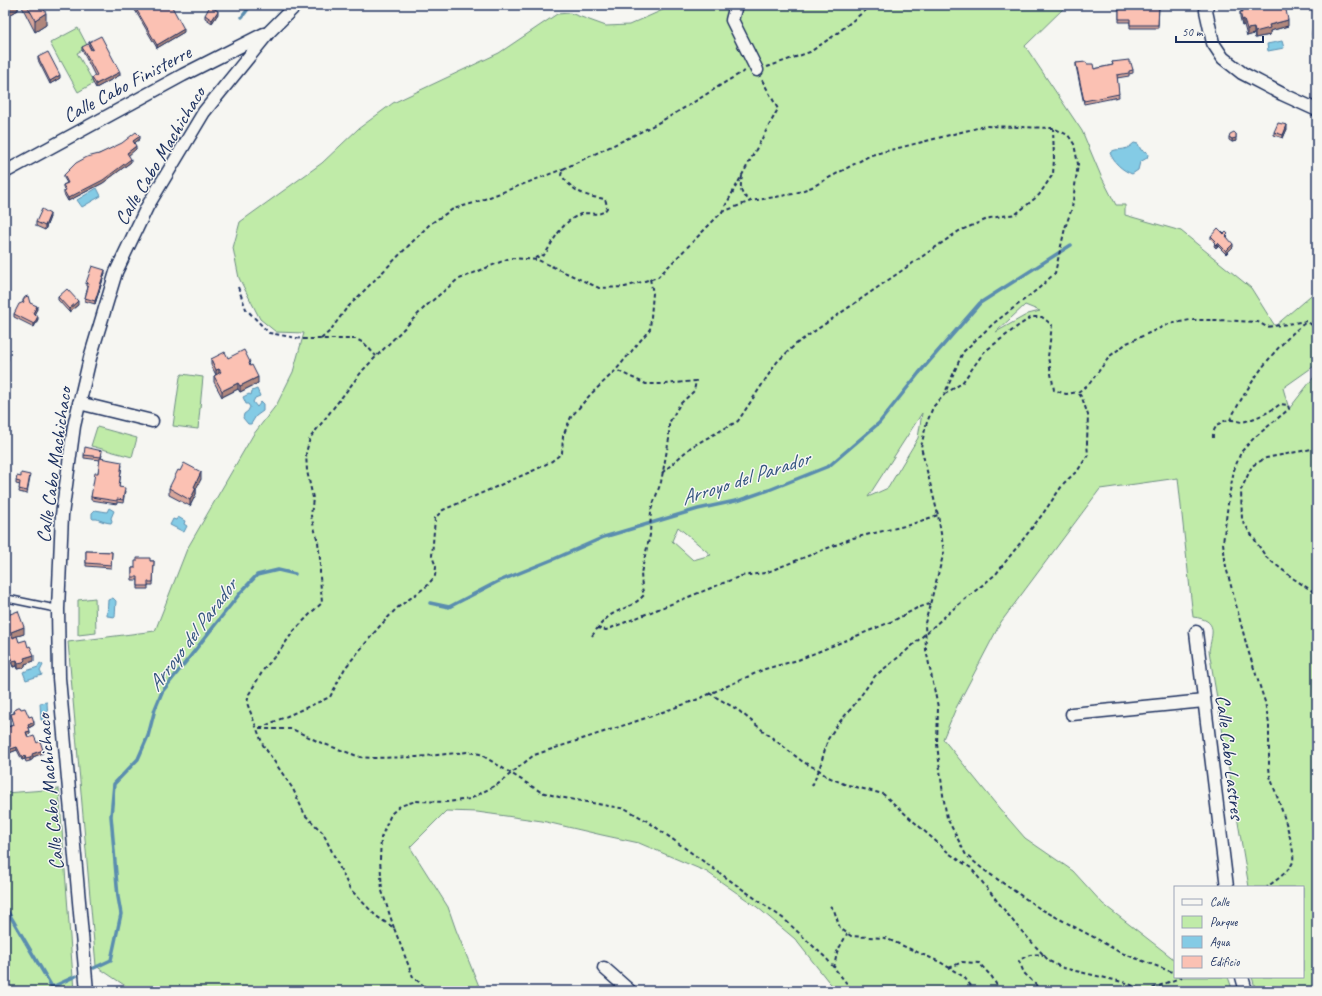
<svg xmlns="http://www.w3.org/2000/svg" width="1322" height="996" font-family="Caveat,sans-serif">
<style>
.green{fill:#c0eba8;stroke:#6e8d83;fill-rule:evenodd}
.water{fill:#84cbe5;stroke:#5a8daf}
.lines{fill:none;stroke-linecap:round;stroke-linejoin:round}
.stream{stroke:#5a8daf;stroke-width:3.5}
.service-casing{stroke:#1b2f5e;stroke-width:9}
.minor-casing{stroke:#1b2f5e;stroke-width:15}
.path{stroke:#1b2f5e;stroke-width:2;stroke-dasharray:4 3;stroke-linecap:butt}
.service{stroke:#f6f6f2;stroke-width:6}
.minor{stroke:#f6f6f2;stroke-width:12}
.wall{fill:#d8a69a;stroke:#1b2f5e}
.shaded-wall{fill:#b0877d;stroke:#1b2f5e}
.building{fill:#fbc1b3;stroke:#1b2f5e}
.labels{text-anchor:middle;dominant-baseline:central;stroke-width:3;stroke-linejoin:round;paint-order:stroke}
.street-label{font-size:20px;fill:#1b2f5e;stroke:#f6f6f2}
.water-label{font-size:21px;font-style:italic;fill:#355680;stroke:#f6f6f2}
</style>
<rect width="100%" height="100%" fill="#f6f6f2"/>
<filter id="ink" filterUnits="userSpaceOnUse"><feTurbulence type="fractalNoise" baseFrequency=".025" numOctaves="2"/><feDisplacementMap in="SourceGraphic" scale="8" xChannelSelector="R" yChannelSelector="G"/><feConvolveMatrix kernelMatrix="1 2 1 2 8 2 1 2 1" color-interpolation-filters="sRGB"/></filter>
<g filter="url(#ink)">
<g class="green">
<path d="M674 5H1067L1025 46 1082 131 1101 176 1116 205H1125V215L1181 231 1251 288 1275 326 1317 290V364L1283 388 1289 409 1317 373V991H1256L1252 977H1303V887H1249L1209 651C1212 633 1219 620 1193 617L1178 478 1100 489 1001 622 956 708 943 739 999 808 1025 838 1073 871 1103 904 1175 960V977H1228L1233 991H838L828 981 795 939 757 907 707 872 639 843 602 835 542 821 477 812 446 811 410 847 448 907 456 930 481 991H133L96 966 68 642 155 631 187 549 253 435 277 404 293 372 304 333 276 332 260 319 239 278 233 248 240 222 322 163 358 129 393 103 499 53 557 14 570 13 606 26 629 25ZM1025 305 1040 311 1028 314 996 332ZM922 413 918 438 888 488 868 497ZM678 527 711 555 693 560 672 541Z"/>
<polygon points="78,28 88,47 77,53 94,83 78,92 61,61 60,62 50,43"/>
<polygon points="182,374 203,377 198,429 173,426 180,377"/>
<polygon points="97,427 137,438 132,457 91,446"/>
<polygon points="95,598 96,633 78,635 78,600"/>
<polygon points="59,789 74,991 5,991 5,793"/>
</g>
<g class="water">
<polygon points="1282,41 1284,48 1268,51 1267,44"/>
<path d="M1134 143 1138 144 1141 150 1147 152 1148 155 1147 158 1140 162 1138 170 1132 174C1122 170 1114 163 1110 153 1117 146 1123 154 1134 143Z"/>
<polygon points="97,188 101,196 82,207 77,200"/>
<polygon points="257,389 260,396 255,398 253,402 257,407 261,402 263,404 263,411 256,416 251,424 248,424 243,418 244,414 248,411 250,407 248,404 246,404 243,397 249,394 251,395 252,391"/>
<path d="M109 508 114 511 111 518 112 521 111 523C108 523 100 521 97 519H93L92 518V513L95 510 107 512Z"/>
<polygon points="178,517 185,521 184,524 187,526 184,532 170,525 173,519 176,520"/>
<polygon points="113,598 116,601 115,617 107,616 108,600"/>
<polygon points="40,663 43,665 40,671 42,675 26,680 23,672 38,667"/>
<polygon points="47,702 48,720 47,720 47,721 43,722 43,720 41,720 40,703"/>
</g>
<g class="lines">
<g class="stream">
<polyline points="242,17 251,5"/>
<polyline points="430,603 449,607 497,582 554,559 604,537 698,509 740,500 769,490 829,466 879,423 919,373 980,303 1071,245"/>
<polyline points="5,907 52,987 52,991"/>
<polyline points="94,968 111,960 121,914 118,897 111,816 114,784 138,759 148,736 155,709 162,692 241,592 257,575 278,570 295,574"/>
<polyline points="52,987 76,976"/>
</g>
<g class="service-casing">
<polyline id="service" points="5,598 58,609"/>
</g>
<g class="minor-casing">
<g id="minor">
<polyline points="736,5 732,20 757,70"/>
<polyline points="1207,5 1206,11 1213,43 1223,58 1242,73 1282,94 1317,110"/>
<polyline points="5,172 183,75 264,34"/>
<polyline points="79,403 152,421"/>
<polyline points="1196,632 1227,887"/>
<polyline points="1072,714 1204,701"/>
<polyline points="604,968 630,991"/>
<polyline points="1242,977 1246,991"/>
<polyline points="87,991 59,678 58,609 62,515 74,426 90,358 116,272 147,207 204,112 269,32 296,5"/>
</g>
</g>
<g class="path">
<polyline points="767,67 810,52 835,35 872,5"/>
<path d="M742 176C740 190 739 193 751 201"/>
<polyline points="722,212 751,201 793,194 812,187 871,155 985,126 1053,128 1068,135 1074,144 1078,164 1072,208 1065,228 1055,273 1038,289 994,323 963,352 944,395 933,407 926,425 921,447 938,515 944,552 925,623 926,650 938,707 937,744 943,795 947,818 966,855 984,870 1039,908 1099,940 1119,952 1175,973"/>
<path d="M535 258C537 257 541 256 544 255 546 253 549 248 551 244 559 231 566 220 581 214 590 211 601 218 607 208L606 202 605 199C584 196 574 192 561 175L563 169C602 150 642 133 679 111 702 98 722 83 745 71"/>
<polyline points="650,279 653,293 650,329 616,370 590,395 571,417 563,436 562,453 552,461 537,469 443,510 435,518 432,556 436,567 435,576 427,586 397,608 379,627 345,668 330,697 258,729 292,729 319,742 360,757 373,758 417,757 467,752 480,754 541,792 559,797 626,809 647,821 784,919 826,958 853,991"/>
<polyline points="238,287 246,309 269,333 302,339 356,339 364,343 376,356"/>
<polyline points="321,339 330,331 346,309 430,224 453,209 474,203 563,169"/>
<polyline points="945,394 962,383 984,352 1018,326 1032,317 1042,317 1052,325 1048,357 1054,390 1066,394 1078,392 1089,384 1110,356 1127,343 1169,324 1190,320 1217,320 1258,322 1267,327 1307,321 1313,326 1317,324"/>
<path d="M1230 420C1249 383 1274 347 1306 322"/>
<path d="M1213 438C1212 427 1221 420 1231 420 1236 420 1241 423 1246 421 1259 417 1270 412 1280 404L1288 405 1289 409 1254 438 1241 452 1234 470 1229 496 1223 543 1226 567 1235 601 1247 647 1265 702 1269 724V767L1270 776C1275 792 1299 852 1292 864 1286 874 1276 880 1267 887"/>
<polyline points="1317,448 1266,458 1252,466 1241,490 1242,520 1266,557 1294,579 1317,594"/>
<polyline points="662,473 691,447 738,421 777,362 796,344 959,231 990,218 1016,214 1039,195 1053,174 1054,159 1053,128"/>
<polyline points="597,628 606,630 741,576 765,573 853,538 909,525 938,515"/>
<path d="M592 636C598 627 605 618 614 613 626 607 635 605 644 595L642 588 641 573 650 535 651 510 661 482 669 439V423L680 404 694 391 696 381 665 384H646L616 370"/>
<polyline points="709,693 738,710 766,733 803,762 819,770 826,776 844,784 883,794 950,854 971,868 1017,926 1049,961 1063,968 1127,983 1144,991"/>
<polyline points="812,786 819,770 828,739 837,725 854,705 875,676 905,652 952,610 996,574 1042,515 1064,483 1078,470 1088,455 1087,443 1088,415 1082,398 1078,392"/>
<polyline points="830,906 834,910 840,928 851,936 885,938 940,962 964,977 975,991"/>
<polyline points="394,928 382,891 380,859 381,838 391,814 400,806 416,801 447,802 470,799 498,784 534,755 646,718 696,700 765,669 798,660 893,621 917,608 930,604"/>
<polyline points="834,968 837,952 847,934"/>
<polyline points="949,968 962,962 979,963 992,977 1000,991"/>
<polyline points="430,991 413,977 394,928 376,916 350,889 323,833 305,815 293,789 263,745 247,703 249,694 264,669 281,649 293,632 313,611 322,603 320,577 320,559 318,542 311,516 313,498 307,471 306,453 310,438 363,370 426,306 457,280 510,258 538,260 599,288 625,287 658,277 722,212 778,109 762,80"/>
<polyline points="1019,991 1022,991"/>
<path d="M1042 991 1024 973 1019 961C1027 954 1034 954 1045 955"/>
<polyline points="1146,991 1182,977"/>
</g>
<use href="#service" class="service"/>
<use href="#minor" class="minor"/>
</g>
<g class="wall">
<polygon points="5,5 18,5 18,10 8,16 5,11"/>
<polygon points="21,5 42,5 46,25 35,32"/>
<polygon points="1159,5 1158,28 1130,28 1130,22 1119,22 1119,6"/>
<polygon points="1241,5 1288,26 1270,31 1270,35 1255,38 1254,34 1247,36 1244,25 1242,26 1240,18 1240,12 1242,12"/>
<polygon points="135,7 184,32 157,48 135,10"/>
<polygon points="218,14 212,23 205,18 205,15"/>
<polygon points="1313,21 1317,21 1317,38 1312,38"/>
<polygon points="89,42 120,75 96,88 92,81 92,78 95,76 82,50 82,47 92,50 89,45"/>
<polygon points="38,57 60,78 50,84 38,60"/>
<polygon points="1112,62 1129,63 1133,70 1133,73 1129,74 1129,76 1117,78 1119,97 1084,104 1076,66 1076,63 1087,64 1094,69 1113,65"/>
<polygon points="1287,129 1283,138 1274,135 1274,132"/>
<polygon points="1229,137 1236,141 1232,142 1229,140"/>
<polygon points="140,139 134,143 136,149 128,155 131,162 103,183 68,201 64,194 64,191 65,191 63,188 63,185 67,183 64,178 64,175 99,154"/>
<polygon points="50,217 45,230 36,226 36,222"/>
<polygon points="1224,234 1228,237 1227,237 1233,247 1226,254 1218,246 1216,248 1214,246 1215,243 1211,239 1211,236"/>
<polygon points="105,273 95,304 85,301 85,298 88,287 86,286 86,283"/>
<polygon points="58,297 78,305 69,312 58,300"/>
<polygon points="23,300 30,303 37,309 34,314 38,319 34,327 14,317 14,314 23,302"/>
<polygon points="228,358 250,366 258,383 240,392 238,389 222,397 214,382 214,376 216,375 211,365 211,359"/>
<polygon points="84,455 102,455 101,459 122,465 119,487 125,491 123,503 117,502 117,504 91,500 91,497 98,473 100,460 84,458"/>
<polygon points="30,478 27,494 19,492 20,485 16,484 16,481"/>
<polygon points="201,479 196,488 196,494 190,506 169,495 169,488"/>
<polygon points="86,551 112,552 111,568 86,566"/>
<polygon points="150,561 154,561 153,585 148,585 148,589 138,589 138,580 132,580 132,568 135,568"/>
<polygon points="5,616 24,634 13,637 19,642 34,661 25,664 25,666 23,668 18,669 17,666 13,667 9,657 5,658"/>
<polygon points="21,709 29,717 34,725 29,728 30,734 27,735 28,738 37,743 43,753 33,757 33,759 30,761 26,762 25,759 22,760 17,750 9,753 9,755 8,738 6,733 5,734 5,728 13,725 11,717 11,714 14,713 14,710"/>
</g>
<g class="shaded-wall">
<polygon points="8,5 18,5 18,10 8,16"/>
<polygon points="218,11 218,14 212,23 212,20"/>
<polygon points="46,13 46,25 35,32 35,20"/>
<polygon points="1244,19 1244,25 1242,26 1242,20"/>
<polygon points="1288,20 1288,26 1270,31 1270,35 1255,38 1255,32 1269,25"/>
<polygon points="1254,28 1254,34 1247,36 1247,29"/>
<polygon points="184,29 184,32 157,48 157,45"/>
<polygon points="120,72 120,75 96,88 96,84"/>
<polygon points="60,75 60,78 50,84 50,81"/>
<polygon points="1287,125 1287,129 1283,138 1283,135"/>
<polygon points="1236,134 1236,141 1232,142 1232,139"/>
<polygon points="140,136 140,139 133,144 133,141"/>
<polygon points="136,146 136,149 127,157 127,153"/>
<polygon points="131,159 131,162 103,183 68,201 68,198"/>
<polygon points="50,214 50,217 45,230 45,226"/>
<polygon points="1218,243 1218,246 1216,248 1216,245"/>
<polygon points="1233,244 1233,247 1226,254 1226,251"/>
<polygon points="105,270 105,273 95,304 95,301"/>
<polygon points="78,301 78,305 69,312 69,309"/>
<polygon points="37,306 37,309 33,317 33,313"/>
<polygon points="38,316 38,319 34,327 34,324"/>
<polygon points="8,354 8,360 5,364 5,358"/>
<polygon points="219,369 219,375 216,376 216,370"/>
<polygon points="258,377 258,383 240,392 240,386"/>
<polygon points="238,383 238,389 222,397 222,391"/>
<polygon points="201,472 201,479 194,493 194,487"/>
<polygon points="196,488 196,494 190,506 190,500"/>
<polygon points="24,627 24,634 11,638 11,632"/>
<polygon points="9,651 9,657 5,658 5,652"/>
<polygon points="34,655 34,661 25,664 25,666 23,668 18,669 18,663 24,658"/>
<polygon points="17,660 17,666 13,667 13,661"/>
<polygon points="34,722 34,725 28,728 28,725"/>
<polygon points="30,731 30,734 26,735 26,732"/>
<polygon points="17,747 17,750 9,753 9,755 5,756 5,753 8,750"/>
<polygon points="43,750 43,753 33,757 33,759 30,761 30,758 32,754"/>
<polygon points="25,756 25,759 22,760 22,757"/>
</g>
<g class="building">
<polygon points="27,5 42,5 46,13 35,20"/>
<polygon points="138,5 171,5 184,29 157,45 135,7"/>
<polygon points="1126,5 1159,5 1158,25 1130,25 1130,19 1119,19 1119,6 1126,6"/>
<polygon points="1241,5 1285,5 1288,20 1269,25 1270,28 1255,32 1254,28 1247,29 1244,19 1242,20 1240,12 1243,12"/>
<polygon points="210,6 218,11 212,20 205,15"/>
<polygon points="1313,21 1317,21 1317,35 1312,35"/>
<polygon points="101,36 120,72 96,84 92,78 97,75 82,47 88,44 91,50 93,49 89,42"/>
<polygon points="48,52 60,75 50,81 38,57"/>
<polygon points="1129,60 1129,63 1131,63 1133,70 1129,71 1129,73 1117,75 1119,94 1084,101 1076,63 1086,62 1087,64 1093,64 1094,69 1113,65 1112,62"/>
<polygon points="1278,123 1287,125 1283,135 1274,132"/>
<polygon points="136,132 140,136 133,141 136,146 127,153 131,159 103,180 68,198 64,191 66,190 63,185 68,183 64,175 76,163 87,157 99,154 122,143"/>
<polygon points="1234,132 1236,134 1236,138 1232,139 1229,137 1230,134"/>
<polygon points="42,209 50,214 45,226 36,222"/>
<polygon points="1218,228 1224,234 1226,232 1228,234 1226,236 1233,244 1226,251 1218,243 1216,245 1214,243 1216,241 1211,236"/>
<polygon points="92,266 105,270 95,301 85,298 89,284 86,283"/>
<polygon points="67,289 78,301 69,309 58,297"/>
<polygon points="28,296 30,303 37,306 33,313 38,316 34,324 14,314 19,304 24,302 23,300 25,297"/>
<polygon points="244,350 250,362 249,363 250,366 252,365 258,377 240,386 238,383 222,391 214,376 221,372 219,369 216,370 211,359 225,352 228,358"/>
<polygon points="5,351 8,354 5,358"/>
<polygon points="85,447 102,451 101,457 84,455"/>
<polygon points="100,458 122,462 119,487 125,488 123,500 117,499 117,501 91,497 95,473 98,473"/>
<polygon points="184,463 201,472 194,487 196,488 190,500 169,488 178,470 180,471"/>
<polygon points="21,473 30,475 27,491 19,489 20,482 16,481 17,476 21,477"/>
<polygon points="86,551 112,552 111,565 86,563"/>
<polygon points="137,558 150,558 150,561 154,561 153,582 148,582 148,586 138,586 138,577 132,577 132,568 135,568 135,561 137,561"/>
<polygon points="18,611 24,627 11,632 13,638 17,636 19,642 26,640 28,647 30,646 34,655 24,658 25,660 23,662 18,663 17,660 13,661 9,651 5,652 5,616"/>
<polygon points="18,707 20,707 21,709 25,708 29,717 32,716 34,722 28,725 30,731 26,732 28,738 34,736 37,743 40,741 43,750 32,754 33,756 30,758 26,759 25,756 22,757 17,747 8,750 9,752 5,753 5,740 9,738 6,730 5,731 5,728 14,725 11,714 15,713 14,710"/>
</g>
</g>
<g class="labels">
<g class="street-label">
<text transform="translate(127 84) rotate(-28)">Calle Cabo Finisterre</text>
<text transform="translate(160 156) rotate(-59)">Calle Cabo Machichaco</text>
<text transform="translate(54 465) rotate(-82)">Calle Cabo Machichaco</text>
<text transform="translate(1230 757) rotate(83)">Calle Cabo Lastres</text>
<text transform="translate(50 792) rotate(-95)">Calle Cabo Machichaco</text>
</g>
<g class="water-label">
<text transform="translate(745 478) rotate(-18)">Arroyo del Parador</text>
<text transform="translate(192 635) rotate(-53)">Arroyo del Parador</text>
</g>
</g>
<rect width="1322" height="996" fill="none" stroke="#f6f6f2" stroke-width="20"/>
<rect x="10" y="10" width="1302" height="976" fill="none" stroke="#1b2f5e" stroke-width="1.5" filter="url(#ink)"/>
<rect x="1174" y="886" width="130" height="92" fill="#f6f6f2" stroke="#9ea6b7"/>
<rect x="1182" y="899" width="20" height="6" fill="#f6f6f2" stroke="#9ea6b7"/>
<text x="1210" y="906" font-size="12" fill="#1b2f5e">Calle</text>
<rect x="1182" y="916" width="20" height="12" fill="#c0eba8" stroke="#9ea6b7"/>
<text x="1210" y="926" font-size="12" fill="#1b2f5e">Parque</text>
<rect x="1182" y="936" width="20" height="12" fill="#84cbe5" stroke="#9ea6b7"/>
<text x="1210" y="946" font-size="12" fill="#1b2f5e">Agua</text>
<rect x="1182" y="956" width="20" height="12" fill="#fbc1b3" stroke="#9ea6b7"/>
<text x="1210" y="966" font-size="12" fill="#1b2f5e">Edificio</text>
<path d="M1176 36v6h87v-6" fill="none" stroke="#1b2f5e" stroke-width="2"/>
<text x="1182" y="36" font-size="12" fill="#1b2f5e" stroke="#f6f6f2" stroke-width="3" paint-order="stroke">50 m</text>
</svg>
